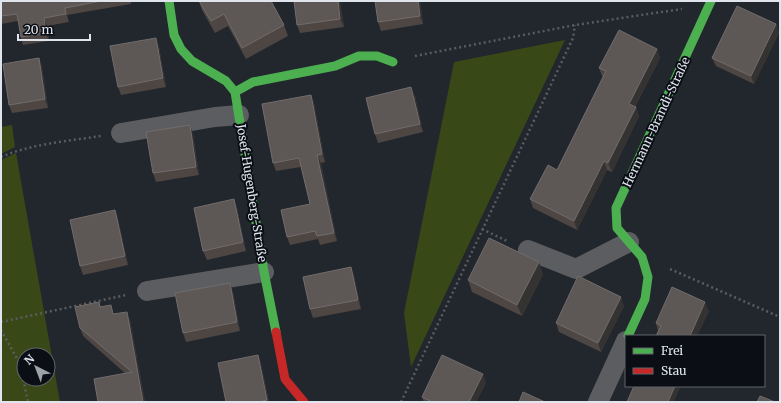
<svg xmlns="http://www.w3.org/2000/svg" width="781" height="403" font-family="Merriweather,serif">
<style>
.green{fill:#384917;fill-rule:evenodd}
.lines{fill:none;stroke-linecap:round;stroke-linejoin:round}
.path{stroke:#5a5c5f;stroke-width:2.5;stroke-dasharray:2 3;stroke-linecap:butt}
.street{stroke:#5c5d61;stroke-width:20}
.fast{stroke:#4caf50;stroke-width:9}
.jam{stroke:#c62828;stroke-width:9}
.wall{fill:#4d4643}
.shaded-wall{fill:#353232}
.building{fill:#5d5755;stroke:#716d6d}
.labels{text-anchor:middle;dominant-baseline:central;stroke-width:4;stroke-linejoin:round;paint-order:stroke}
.street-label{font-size:12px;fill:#dfe4ed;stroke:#0b0e14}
</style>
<rect width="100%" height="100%" fill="#22262d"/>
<g class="green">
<polygon points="565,40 411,367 404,313 454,62"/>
<polygon points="12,125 15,147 1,154 1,127"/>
<path d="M16 153 60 402H1V160ZM24 355H48V379H24Z"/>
</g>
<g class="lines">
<g class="path">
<polyline points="415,56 575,25 682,9"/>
<path d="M1 157C31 144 68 141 101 136"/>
<polyline points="482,229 509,242"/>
<polyline points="670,269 780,317"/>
<polyline points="1,322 126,295"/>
<polyline points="1,330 20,364 28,402"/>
<polyline points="401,402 573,38 575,25"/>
</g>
<g class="street">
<polyline points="121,133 215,117 239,115"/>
<polyline points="528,250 576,269 629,242"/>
<polyline points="147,291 264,272"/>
<polyline points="598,402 626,341"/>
</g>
<g class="fast">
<polyline points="169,1 174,35 181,49 192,61 226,81 235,92 264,272 276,332"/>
<polyline points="235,92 253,82 335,66 359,56 377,56 393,62"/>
<polyline points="628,336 645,299 648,277 642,257 617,228 616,208 711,1"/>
</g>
<polyline class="jam" points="276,332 285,379 304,402"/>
</g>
<g class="wall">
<polygon points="1,1 131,1 131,4 67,15 69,22 47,26 49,41 23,45 21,37 18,21 1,24"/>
<polygon points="199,1 271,1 284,25 288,36 246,59 228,26 215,33 202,10"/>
<polygon points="294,1 340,1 344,27 300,33 297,25"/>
<polygon points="420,1 423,24 381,31 378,22"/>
<polygon points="776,24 779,33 754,84 716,66 712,58"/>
<polygon points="159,47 166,87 121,95 118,87"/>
<polygon points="657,49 660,58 635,107 636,107 639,116 612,172 607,170 577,230 533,208 530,199 557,170 603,77 602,76 599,68"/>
<polygon points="39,58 42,67 48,108 12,113 9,105"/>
<polygon points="311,95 314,103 325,162 321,163 337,241 320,245 318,239 290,245 287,237 310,204 301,167 276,171 273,163"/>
<polygon points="415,96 423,132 378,143 375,134"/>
<polygon points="193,134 199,175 156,182 153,173"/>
<polygon points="237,208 246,251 207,260 203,251"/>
<polygon points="115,210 118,219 128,265 83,275 80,266"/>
<polygon points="351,267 354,276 361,309 313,318 310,309"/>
<polygon points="543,274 522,316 472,292 468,280"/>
<polygon points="233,291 240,331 186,342 183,333"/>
<polygon points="99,302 101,307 114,314 130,320 145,402 126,374 83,336 80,328"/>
<polygon points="624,306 601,352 559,332 556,323"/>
<polygon points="709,311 697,336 656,336 658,331 656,323"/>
<polygon points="258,355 261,364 269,402 226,402"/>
<polygon points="486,383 476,402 424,402 422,397"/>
</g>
<g class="shaded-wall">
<polygon points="338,1 340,1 344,27 340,19"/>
<polygon points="418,1 420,1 423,24 420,16"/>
<polygon points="44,18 47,26 49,41 46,33"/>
<polygon points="776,24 779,33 754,84 751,76"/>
<polygon points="156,38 159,47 166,87 163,78"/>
<polygon points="657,49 660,58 632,112 629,104"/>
<polygon points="39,58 42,67 48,108 45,99"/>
<polygon points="411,87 415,96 423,132 420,124"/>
<polygon points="311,95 314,103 325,162 322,154"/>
<polygon points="636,107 639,116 612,172 608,163"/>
<polygon points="190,125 193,134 199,175 196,167"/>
<polygon points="317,155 321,163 337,241 334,233"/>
<polygon points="604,161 607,170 577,230 574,221"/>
<polygon points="234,199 237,208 246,251 243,242"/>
<polygon points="115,210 118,219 128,265 125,256"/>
<polygon points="539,262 543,274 522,316 517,305"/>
<polygon points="351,267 354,276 361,309 358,300"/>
<polygon points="230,283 233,291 240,331 237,322"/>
<polygon points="621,297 624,306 601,352 598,343"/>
<polygon points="705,302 709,311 697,336 690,336"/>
<polygon points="127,312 130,320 145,402 143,402"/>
<polygon points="258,355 261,364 269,402 268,402 267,400"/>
<polygon points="483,374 486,383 476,402 469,402"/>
<polygon points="675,386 681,386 674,402 668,402"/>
</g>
<g class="building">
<polygon points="1,1 101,1 65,8 66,14 44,18 46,33 21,37 17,14 1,16"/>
<polygon points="199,1 271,1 284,25 242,48 224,14 211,21"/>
<polygon points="294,1 338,1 340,19 297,25"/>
<polygon points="375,1 418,1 420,16 378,22"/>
<polygon points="737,6 776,24 751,76 712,58"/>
<polygon points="619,30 657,49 629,104 636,107 608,163 604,161 574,221 530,199 548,165 557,170 606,71 599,68"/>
<polygon points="156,38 163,78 118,87 110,46"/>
<polygon points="39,58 45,99 9,105 3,64"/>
<polygon points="411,87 420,124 375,134 366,98"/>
<polygon points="311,95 322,154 317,155 334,233 317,236 315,231 287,237 281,210 310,204 299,158 273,163 262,104"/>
<polygon points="190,125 196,167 153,173 146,132"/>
<polygon points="234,199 243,242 203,251 194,208"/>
<polygon points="115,210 125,256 80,266 70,220"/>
<polygon points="489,238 539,262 517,305 468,280"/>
<polygon points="351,267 358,300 310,309 303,277"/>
<polygon points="578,276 621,297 598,343 556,323"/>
<polygon points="230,283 237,322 183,333 175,293"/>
<polygon points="672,287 705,302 690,336 656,336 661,326 656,323"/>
<polygon points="99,302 100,307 111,305 113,314 127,312 143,402 98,402 94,379 132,372 80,328 75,307"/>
<polygon points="258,355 267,400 257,402 226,402 218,363"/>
<polygon points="442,355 483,374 469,402 432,402 422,397"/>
<polygon points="634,386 675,386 668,402 627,402"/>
<polygon points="523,392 545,402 519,402"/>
<polygon points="760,396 775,402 757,402"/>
</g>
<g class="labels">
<g class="street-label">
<text transform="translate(656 122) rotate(-65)">Hermann-Brandi-Straße</text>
<text transform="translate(252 193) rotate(81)">Josef-Hugenberg-Straße</text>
</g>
</g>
<rect width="781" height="403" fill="none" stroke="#dfe4ed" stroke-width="4"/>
<rect x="625" y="335" width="140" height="52" fill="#0b0e14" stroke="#60646b"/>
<rect x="633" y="348" width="20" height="6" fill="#4caf50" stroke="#60646b"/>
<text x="661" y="355" font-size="12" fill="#dfe4ed">Frei</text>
<rect x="633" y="368" width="20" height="6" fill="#c62828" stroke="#60646b"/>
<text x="661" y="375" font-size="12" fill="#dfe4ed">Stau</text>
<g transform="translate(36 367) rotate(318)"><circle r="19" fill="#0b0e14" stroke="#60646b"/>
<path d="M0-3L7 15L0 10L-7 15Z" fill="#9da2aa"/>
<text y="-6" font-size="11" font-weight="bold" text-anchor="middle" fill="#dfe4ed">N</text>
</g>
<path d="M18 34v6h72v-6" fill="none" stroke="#dfe4ed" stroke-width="2"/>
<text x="24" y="34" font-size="12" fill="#dfe4ed" stroke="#0b0e14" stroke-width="3" paint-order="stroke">20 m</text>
</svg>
